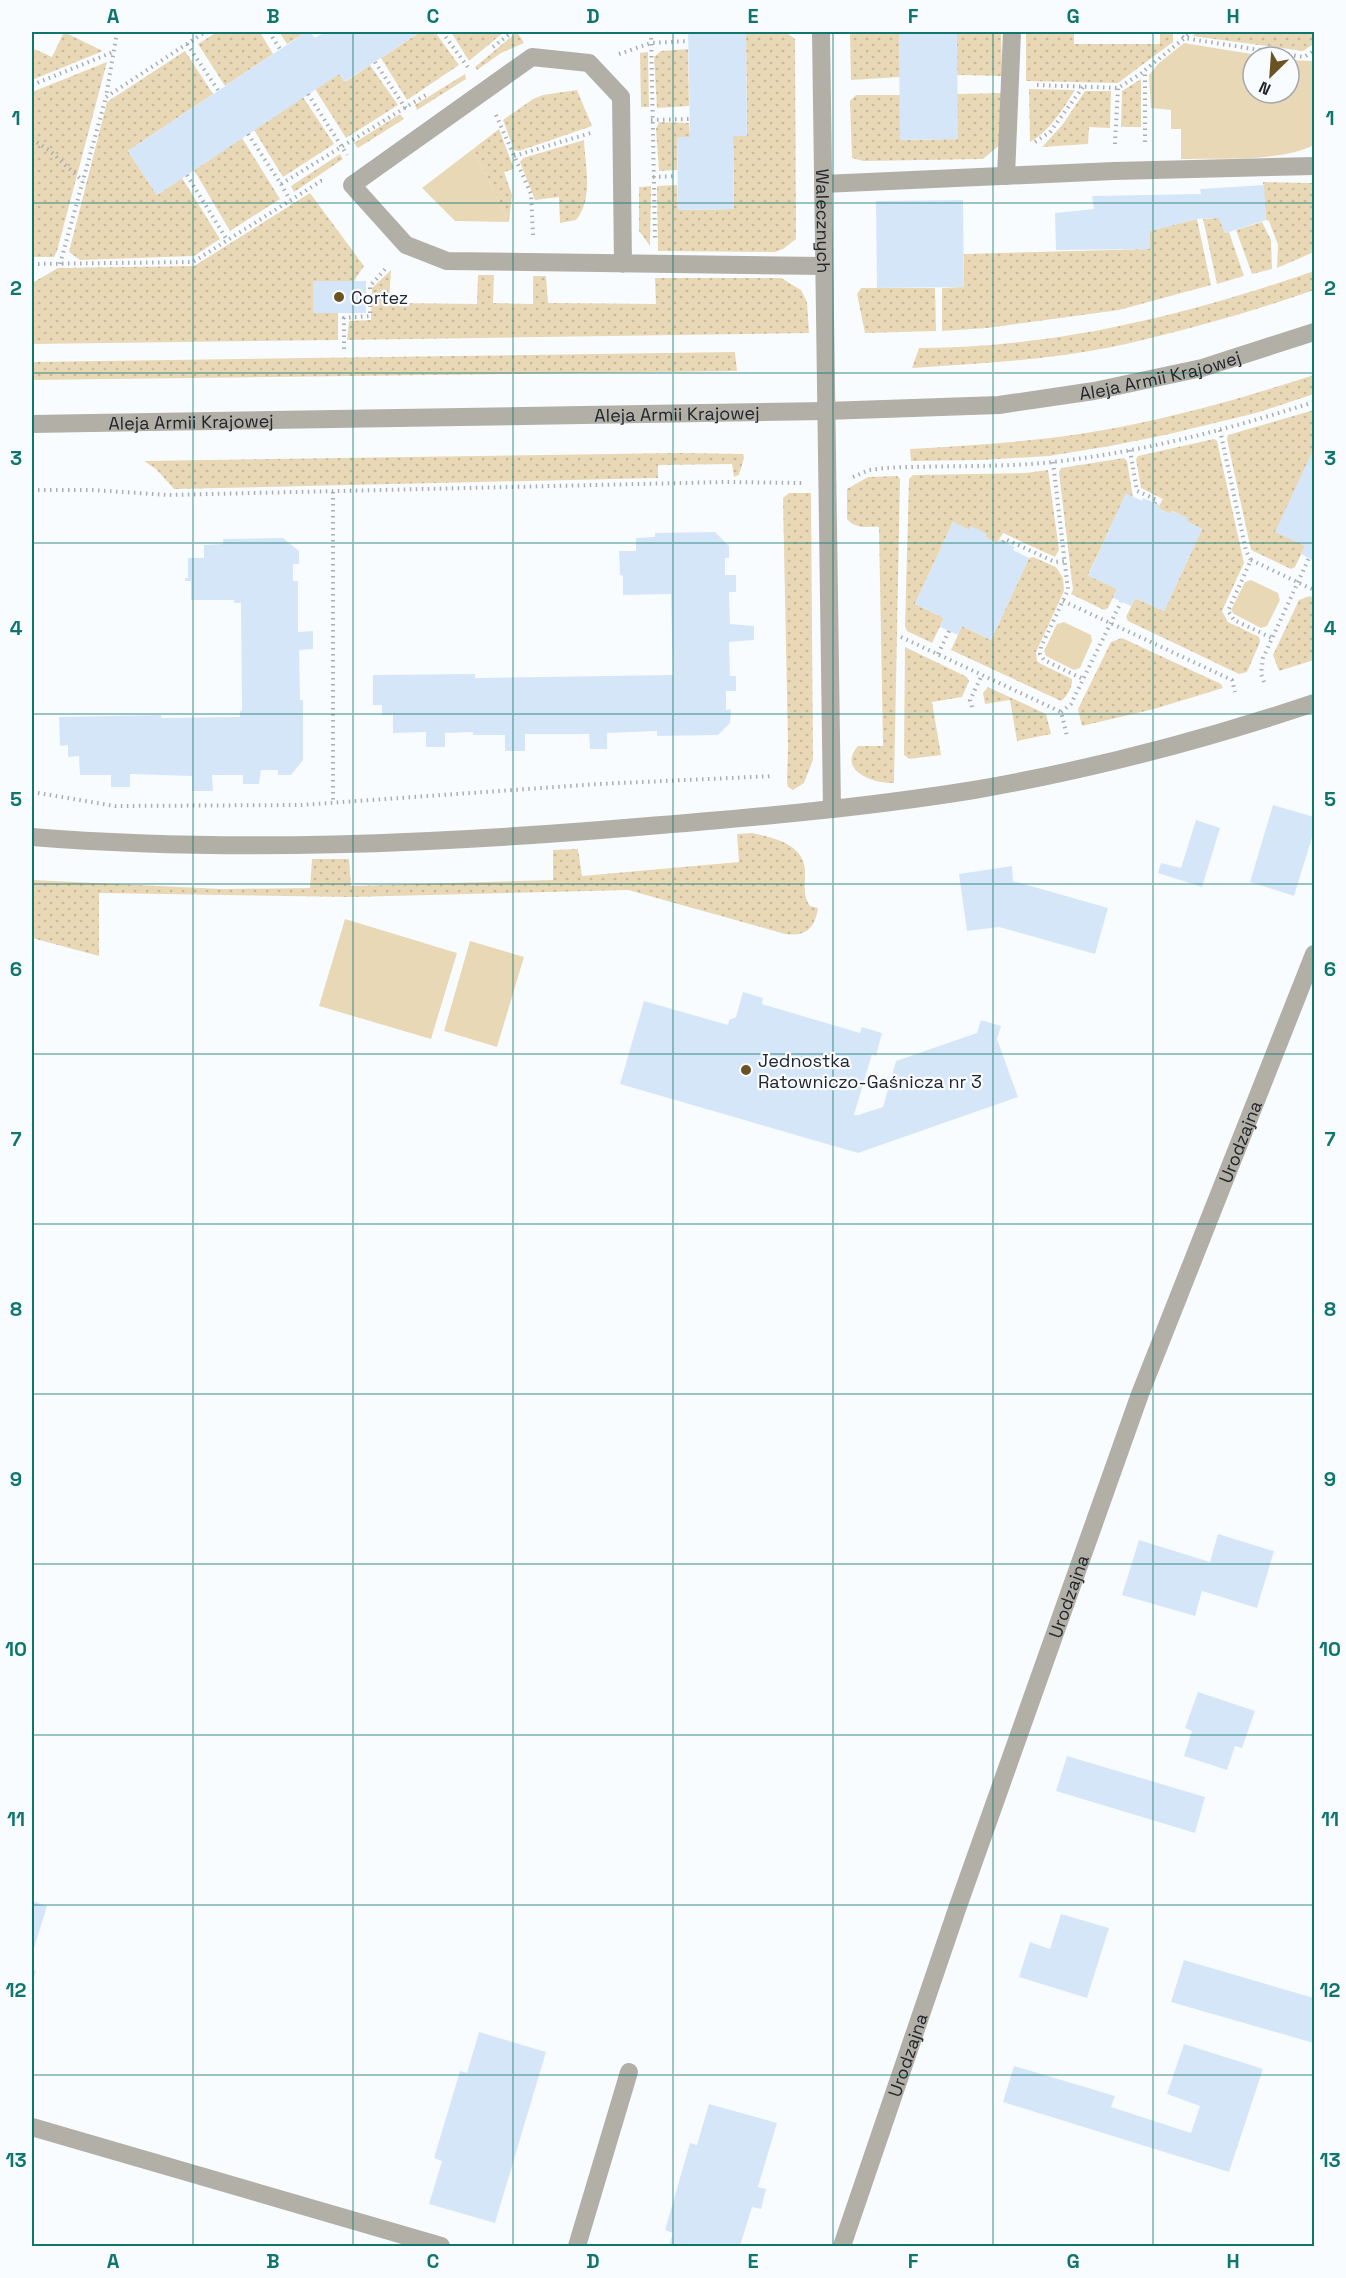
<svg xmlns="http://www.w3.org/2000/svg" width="1346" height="2278" font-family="'Space Grotesk',sans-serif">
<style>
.grass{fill:url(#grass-dots)}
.park{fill:#e9d8b6}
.building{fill:#d6e6f9}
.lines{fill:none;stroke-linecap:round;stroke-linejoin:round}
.path{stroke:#aaadb1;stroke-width:4;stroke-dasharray:1.5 4.5;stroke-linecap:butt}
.minor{stroke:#b2afa7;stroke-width:18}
.grid{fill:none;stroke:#0f766e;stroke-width:1.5;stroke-opacity:0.55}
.poi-dot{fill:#695323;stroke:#f9fcff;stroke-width:2}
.labels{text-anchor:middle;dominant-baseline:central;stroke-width:4.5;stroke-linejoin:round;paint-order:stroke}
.street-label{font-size:18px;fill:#22262c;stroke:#f9fcff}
.poi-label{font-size:18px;fill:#22262c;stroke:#f9fcff;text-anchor:start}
.neatline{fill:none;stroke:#0f766e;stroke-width:2}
.grid-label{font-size:20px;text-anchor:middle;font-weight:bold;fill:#0f766e}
</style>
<defs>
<pattern id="grass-dots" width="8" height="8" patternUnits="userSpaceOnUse" patternTransform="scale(1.5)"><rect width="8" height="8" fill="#e9d8b6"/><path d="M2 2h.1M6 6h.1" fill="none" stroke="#c8b99d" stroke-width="1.8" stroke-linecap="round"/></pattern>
</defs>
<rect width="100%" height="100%" fill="#f9fcff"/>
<g class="grass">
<polygon points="64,32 103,51 32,80 32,48 52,57"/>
<polygon points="217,32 260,32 273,54 225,86 198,44"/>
<polygon points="279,32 306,32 287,44"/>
<polygon points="420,32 435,32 459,65 407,100 381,58"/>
<polygon points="451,32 504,32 469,61"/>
<polygon points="517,32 524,43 501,53 477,70 475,67"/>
<polygon points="746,32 786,32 795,39 796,239 783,249 775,252 658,251 657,186 677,185 678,210 734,209 733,136 747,136"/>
<polygon points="850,32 899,32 900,77 851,80"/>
<polygon points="957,32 1001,32 1002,76 957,75"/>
<polygon points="1026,32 1074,32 1074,44 1160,44 1160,32 1173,32 1173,42 1118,83 1026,81"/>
<polygon points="1198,32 1314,32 1314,44 1303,51 1192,36"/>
<polygon points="688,49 689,106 657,108 654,57 661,51"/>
<polygon points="185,51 213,94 128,151 157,195 182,178 220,239 194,256 80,260 69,252 107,102"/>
<polygon points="648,52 649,107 641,107 640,53"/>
<polygon points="107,62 57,251 54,257 32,257 32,92"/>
<polygon points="370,65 398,105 346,138 315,89 339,74 345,82"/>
<polygon points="465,74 466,79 417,110 415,105"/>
<polygon points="1141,79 1141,127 1121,127 1122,91"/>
<path d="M1029 89 1075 90C1062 110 1051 130 1030 142Z"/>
<polygon points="577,90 592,126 519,151 514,150 503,120 533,99 543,95"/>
<polygon points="1085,91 1111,91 1110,128 1089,127 1088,144 1042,147 1063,124"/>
<polygon points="1002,93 1001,144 983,159 863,161 852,158 850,101 856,95 900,95 900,140 957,139 957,94"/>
<polygon points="303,97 334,144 283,177 254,130"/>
<polygon points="400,114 404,119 358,148 354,143"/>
<polygon points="659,122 689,123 690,137 677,137 677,170 659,171 656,129"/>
<polygon points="499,129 514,169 504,172 512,195 509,222 473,149"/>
<polygon points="242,138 280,199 230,231 194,170"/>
<path d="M584 140C585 166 594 199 576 220L560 223 559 197 535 200 520 162 523 158Z"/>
<polygon points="340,154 343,159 294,192 291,186"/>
<polygon points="1263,182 1314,183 1314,252 1277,268 1278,245 1269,221 1266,220"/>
<polygon points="651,186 650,246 639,231 639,187"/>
<polygon points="310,193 364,266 354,281 313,281 313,313 338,313 338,340 32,344 32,283 58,268 194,266"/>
<polygon points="1219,218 1225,233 1229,232 1244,276 1217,284 1203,219"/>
<polygon points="1197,219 1211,285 1119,310 987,328 942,331 942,288 964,287 964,254 1150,249 1150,231"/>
<polygon points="1262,222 1271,240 1272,269 1252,274 1236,230"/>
<polygon points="391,270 389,303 477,304 478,275 494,275 493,303 533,304 533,276 546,276 548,303 656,304 655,278 781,278 801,290 807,302 809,333 347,340 349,321 371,320 372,288"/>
<path d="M1314 271V290C1248 313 1181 332 1112 347 1046 360 979 364 912 368L919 348C1054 348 1187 315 1314 271Z"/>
<polygon points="861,288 935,288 936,331 865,333 857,294"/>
<polygon points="735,352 737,371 32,380 32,362"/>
<path d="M1314 375V394L1256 413 1165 435 1110 446 1049 456 982 460 911 461 910 449C978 445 1048 441 1115 428 1183 415 1249 396 1314 375Z"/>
<polygon points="1314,410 1314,450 1305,546 1295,567 1291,569 1251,550 1227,439 1228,435"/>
<polygon points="1214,439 1217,441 1244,563 1222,611 1228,622 1259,637 1260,642 1247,672 1239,674 1128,621 1126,617 1135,598 1164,611 1202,529 1186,521 1187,518 1172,511 1170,514 1158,508 1163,499 1141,488 1136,459 1138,456"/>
<polygon points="680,453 743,454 744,458 739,475 734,477 732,464 658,465 658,478 174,489 156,469 144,461"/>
<polygon points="1124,458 1127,461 1133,497 1126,494 1088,575 1117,589 1108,608 1104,610 1071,594 1073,590 1059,473 1061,468"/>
<polygon points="1048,470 1059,550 1055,557 1003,533 997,543 985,537 986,534 971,527 969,530 953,522 915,604 944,618 932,643 907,631 905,627 909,479 913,475 1025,473"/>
<path d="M897 476 900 479 894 783C875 784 836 771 858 746H883L879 527C867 526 856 530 847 519V489L868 477Z"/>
<polygon points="789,493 811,493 813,760 804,783 793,790 788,787 787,783 788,745 783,498"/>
<path d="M1033 557 1056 567 1063 578 1064 591 1036 652 1037 661 1041 664 1072 679C1073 686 1067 697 1061 701L951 650 962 626 991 640 1029 558Z"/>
<polygon points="1310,596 1314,598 1314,660 1279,671 1273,655 1299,600"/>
<polygon points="1122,638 1221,684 1223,688 1154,709 1082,726 1078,709 1111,642"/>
<polygon points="905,647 967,677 969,681 962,697 932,702 941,755 909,759 904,755"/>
<polygon points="988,687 1046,714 1051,734 1017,741 1010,700 985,704 983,693"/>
<path d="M752 833C776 838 807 845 805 875 805 888 803 895 810 906L818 908C815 928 806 937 785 934L628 890 350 897 99 893V956L32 938V880L222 889 310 888 312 859H349L351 886 553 880V850L578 849 582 876 739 862 737 834Z"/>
</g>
<g class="park">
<path d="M1184 43 1270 57H1253V93H1289V60L1314 61V145C1282 162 1219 158 1181 159V129H1171V110L1151 108 1149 75 1159 63Z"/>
<polygon points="473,149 509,222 455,221 422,188"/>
<polygon points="1251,580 1278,593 1280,600 1267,626 1261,628 1234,614 1231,610 1245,582"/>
<polygon points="1064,622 1091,635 1092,641 1080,668 1074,670 1046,656 1044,651 1057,624"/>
<polygon points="345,919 457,953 431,1039 319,1006"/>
<polygon points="470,941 524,957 497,1047 444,1031"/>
</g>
<g class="building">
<polygon points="306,32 310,32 315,38 325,32 420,32 344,82 339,74 157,195 128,151"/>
<polygon points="688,32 746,32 747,136 733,136 734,209 678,210 677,137 690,137"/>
<polygon points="899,32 957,32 958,139 900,140"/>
<polygon points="1264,185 1266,220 1229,232 1225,233 1219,218 1197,219 1150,231 1150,249 1056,250 1055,213 1094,209 1092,196 1201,194 1200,189"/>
<polygon points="963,200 964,287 877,288 876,201"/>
<rect x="313" y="281" width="53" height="32"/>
<polygon points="1314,448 1314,561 1301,554 1305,546 1275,532"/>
<polygon points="1126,493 1142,501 1143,498 1160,505 1158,508 1170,514 1171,511 1188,518 1186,521 1202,529 1164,611 1135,598 1131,606 1113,598 1117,589 1088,576"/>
<polygon points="953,522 969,530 971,526 987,534 985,537 997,543 998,539 1015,547 1013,550 1029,558 991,640 962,626 958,635 940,627 944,618 915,604"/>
<polygon points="715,532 729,546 729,558 725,558 725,575 736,575 736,592 729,592 730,624 754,626 754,640 729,642 730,676 736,676 736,691 726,691 726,710 731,709 730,723 718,735 657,736 657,731 607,733 607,749 590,749 589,734 525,734 525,751 505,751 505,735 473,735 473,732 445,733 445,747 426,747 426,732 393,733 393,715 382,715 382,705 373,705 373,675 475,674 475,678 673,675 671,594 623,595 623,576 620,575 619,551 636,551 636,538 655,537 655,533"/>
<polygon points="283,538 299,551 299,564 293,564 293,581 298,581 298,632 313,631 313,649 299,650 300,700 303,700 303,760 291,775 278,775 278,770 261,770 259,784 243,784 243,775 212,775 213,791 192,791 192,776 130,774 130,787 111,787 111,775 80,775 79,756 68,757 68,745 60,746 59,717 161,715 161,718 240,717 240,711 242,711 241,603 234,603 234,600 191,600 191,581 185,581 185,578 188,578 188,558 204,558 204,545 223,544 223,539"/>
<polygon points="1273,805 1314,817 1314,831 1294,896 1250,882"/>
<polygon points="1196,820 1220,828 1202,887 1158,873 1161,863 1181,868"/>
<polygon points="1012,866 1013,881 1108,908 1095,954 999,927 967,931 959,874"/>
<polygon points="743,992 763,998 762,1004 860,1033 862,1027 882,1033 876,1056 872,1054 854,1115 858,1115 883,1107 896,1061 977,1033 981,1020 1001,1026 997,1039 1018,1097 858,1153 620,1084 644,1001 728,1025 729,1020 736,1017"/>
<polygon points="1218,1534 1274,1551 1257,1608 1202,1591 1195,1616 1122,1595 1139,1540 1210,1562"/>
<polygon points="1198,1692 1255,1711 1242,1748 1235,1746 1227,1770 1184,1756 1192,1731 1185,1728"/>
<polygon points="1067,1756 1205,1797 1195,1833 1056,1791"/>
<polygon points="32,1901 47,1906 32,1955"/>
<polygon points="1061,1914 1109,1928 1087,1998 1019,1977 1030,1942 1050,1949"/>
<polygon points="1184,1960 1314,1998 1314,2043 1171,2002"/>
<polygon points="32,1970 36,1971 32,1986"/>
<polygon points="479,2032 546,2052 495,2223 429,2204 442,2161 434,2158 460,2071 467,2073"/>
<polygon points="1184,2044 1263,2069 1229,2172 1003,2102 1014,2066 1115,2096 1111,2107 1191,2133 1200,2106 1167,2094"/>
<polygon points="709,2104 777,2123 758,2187 766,2189 761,2209 752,2207 740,2246 669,2246 673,2233 665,2230 690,2143 697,2145"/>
</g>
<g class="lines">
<g class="path">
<polyline points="117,32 106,97 205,32"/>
<polyline points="269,32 280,49"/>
<polyline points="442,32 470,70"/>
<polyline points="651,32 655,238"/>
<polyline points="1178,32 1184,38 1304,57 1314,51"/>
<polyline points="187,44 218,90"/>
<polyline points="493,47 512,32"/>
<polyline points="619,54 651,43 688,41"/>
<polyline points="375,62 406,109"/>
<polyline points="32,85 113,52"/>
<polyline points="1037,85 1118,88 1145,71"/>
<polyline points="308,94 347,155"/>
<polyline points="496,115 531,194 533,235"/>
<polyline points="651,120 689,119"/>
<polyline points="248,134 281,184 429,93"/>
<polyline points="32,139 50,151 83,181"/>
<polyline points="1035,142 1050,132 1083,87"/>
<polyline points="1145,142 1145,70 1192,32"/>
<polyline points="1115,144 1118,88"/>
<polyline points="514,156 594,132"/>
<polyline points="187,175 227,240"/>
<polyline points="653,177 677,176"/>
<polyline points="281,184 290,200"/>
<polyline points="32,264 193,262 321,181 325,181"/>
<polyline points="60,264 106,97"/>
<polyline points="344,349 344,318 370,316 370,286 388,266"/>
<polyline points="1220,430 1246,551 1251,560 1228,611 1234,620 1272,638"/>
<polyline points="1130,450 1137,491 1157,500 1155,503"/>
<polyline points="1053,462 1068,590 1041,647 1040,654 1044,660 1083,679"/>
<path d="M853 477 869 470 885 468C941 465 997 468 1053 462 1142 452 1230 429 1314 402"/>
<polyline points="32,490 92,490 168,495 724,482 802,483"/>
<polyline points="333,492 333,802"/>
<polyline points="1003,542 1005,539 1055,562 1065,561"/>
<polyline points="1251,560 1314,590"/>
<polyline points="1063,601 1232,680 1235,692"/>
<polyline points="901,637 1061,712 1067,736"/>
<polyline points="938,654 949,631"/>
<polyline points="1264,682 1261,674 1263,658 1309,558"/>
<polyline points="972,707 970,700 982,675"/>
<polyline points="1061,712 1071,704 1121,602"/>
<polyline points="32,792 115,806 301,805 598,784 774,776"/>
</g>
<g class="minor">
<path id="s1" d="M821 32 832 809"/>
<polyline points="1006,176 1012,32"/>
<polyline points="823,184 1114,171 1314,166"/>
<polyline points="623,264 621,97 589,63 532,57 352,185 406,245 447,261 824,266"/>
<path id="s2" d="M32 424 826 411 999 405 1094 391 1202 368 1314 332"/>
<path d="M32 837C233 853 436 844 637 827 749 818 862 808 974 790 1089 770 1204 740 1314 703"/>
<polyline points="32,2127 441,2246"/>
<polyline points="577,2246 629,2072"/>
<path id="s3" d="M842 2246 957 1909 1140 1394 1314 954"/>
</g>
</g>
<path class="grid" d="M193 32V2246M353 32V2246M513 32V2246M673 32V2246M833 32V2246M993 32V2246M1153 32V2246M32 203H1314M32 373H1314M32 543H1314M32 714H1314M32 884H1314M32 1054H1314M32 1224H1314M32 1394H1314M32 1564H1314M32 1735H1314M32 1905H1314M32 2075H1314"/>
<g class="poi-dot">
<circle cx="339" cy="297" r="6"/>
<circle cx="746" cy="1070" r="6"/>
</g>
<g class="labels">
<g class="street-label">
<text stroke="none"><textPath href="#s1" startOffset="189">Walecznych</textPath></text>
<text stroke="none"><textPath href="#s2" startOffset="1131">Aleja Armii Krajowej</textPath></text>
<text stroke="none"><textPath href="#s2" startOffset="645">Aleja Armii Krajowej</textPath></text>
<text stroke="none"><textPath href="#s2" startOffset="159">Aleja Armii Krajowej</textPath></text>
<text stroke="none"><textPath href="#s3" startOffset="1174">Urodzajna</textPath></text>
<text stroke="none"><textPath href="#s3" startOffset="688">Urodzajna</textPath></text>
<text stroke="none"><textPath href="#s3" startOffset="202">Urodzajna</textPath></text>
</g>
<g class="poi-label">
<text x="351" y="297">Cortez</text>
<text x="758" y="1060">Jednostka<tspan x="758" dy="21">Ratowniczo-Gaśnicza nr 3</tspan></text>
</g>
</g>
<rect width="1346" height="2278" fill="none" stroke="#f9fcff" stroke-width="66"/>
<g transform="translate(1271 75) rotate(205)"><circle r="28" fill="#f9fcff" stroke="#a3a6ab" stroke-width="1.5"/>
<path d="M0-4.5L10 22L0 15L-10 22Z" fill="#695323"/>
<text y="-9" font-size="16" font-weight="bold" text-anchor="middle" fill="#22262c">N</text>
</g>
<rect x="33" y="33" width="1280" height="2212" class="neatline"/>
<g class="grid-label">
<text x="113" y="23">A</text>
<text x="273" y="23">B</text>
<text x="433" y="23">C</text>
<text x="593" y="23">D</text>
<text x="753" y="23">E</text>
<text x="913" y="23">F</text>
<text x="1073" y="23">G</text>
<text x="1233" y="23">H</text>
<text x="16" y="125">1</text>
<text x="1330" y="125">1</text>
<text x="16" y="295">2</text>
<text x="1330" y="295">2</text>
<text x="16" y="465">3</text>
<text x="1330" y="465">3</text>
<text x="16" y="635">4</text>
<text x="1330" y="635">4</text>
<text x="16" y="806">5</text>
<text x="1330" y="806">5</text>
<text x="16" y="976">6</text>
<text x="1330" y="976">6</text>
<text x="16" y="1146">7</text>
<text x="1330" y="1146">7</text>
<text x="16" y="1316">8</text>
<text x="1330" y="1316">8</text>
<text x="16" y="1486">9</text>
<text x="1330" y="1486">9</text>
<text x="16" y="1656">10</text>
<text x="1330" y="1656">10</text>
<text x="16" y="1826">11</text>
<text x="1330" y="1826">11</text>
<text x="16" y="1997">12</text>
<text x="1330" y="1997">12</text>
<text x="16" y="2167">13</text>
<text x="1330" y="2167">13</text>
<text x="113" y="2268">A</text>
<text x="273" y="2268">B</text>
<text x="433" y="2268">C</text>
<text x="593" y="2268">D</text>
<text x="753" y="2268">E</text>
<text x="913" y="2268">F</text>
<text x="1073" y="2268">G</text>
<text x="1233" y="2268">H</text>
</g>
</svg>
